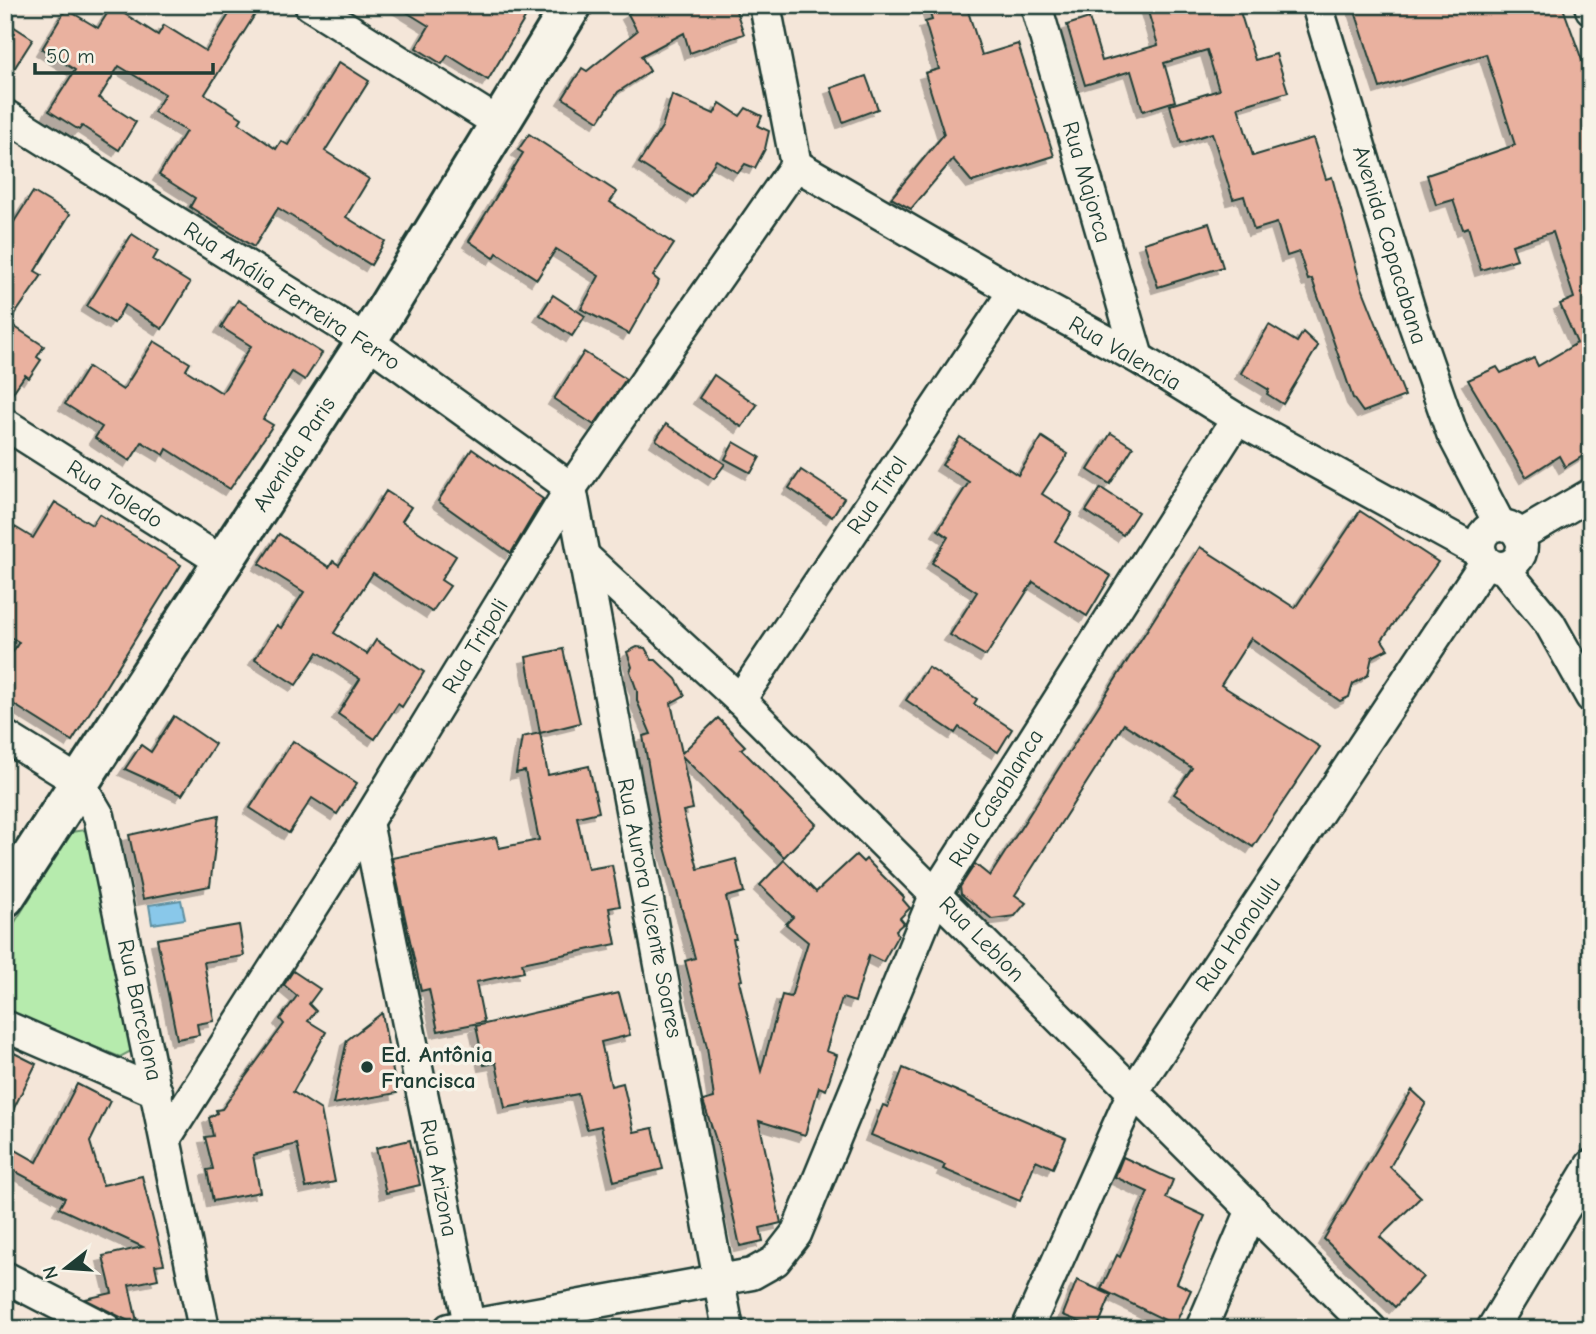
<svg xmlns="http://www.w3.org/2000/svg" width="1596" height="1334" font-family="'Comic Neue',sans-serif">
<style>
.green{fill:#b6ebad;stroke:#6a9470;stroke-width:2}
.water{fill:#89c8ea;stroke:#5f90a1;stroke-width:2}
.building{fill:#e9b19f;stroke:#1f3d34;stroke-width:2;filter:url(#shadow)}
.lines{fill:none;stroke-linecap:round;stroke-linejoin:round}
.street-casing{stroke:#1f3d34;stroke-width:35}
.secondary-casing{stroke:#1f3d34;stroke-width:44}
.street{stroke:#f7f3e8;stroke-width:30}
.secondary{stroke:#f7f3e8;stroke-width:38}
.poi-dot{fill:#1f3d34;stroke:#f7f3e8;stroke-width:2.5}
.labels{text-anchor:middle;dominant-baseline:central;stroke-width:7;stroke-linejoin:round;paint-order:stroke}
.street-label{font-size:23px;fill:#1f3d34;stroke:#f7f3e8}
.poi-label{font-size:23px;font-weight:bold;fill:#1f3d34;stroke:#f7f3e8;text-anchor:start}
</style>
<defs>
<filter id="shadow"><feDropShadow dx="-6" dy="6" stdDeviation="0" flood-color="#0004"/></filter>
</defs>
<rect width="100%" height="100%" fill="#f4e6d9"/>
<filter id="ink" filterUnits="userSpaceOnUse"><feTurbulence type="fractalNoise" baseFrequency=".0143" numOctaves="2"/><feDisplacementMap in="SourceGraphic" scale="14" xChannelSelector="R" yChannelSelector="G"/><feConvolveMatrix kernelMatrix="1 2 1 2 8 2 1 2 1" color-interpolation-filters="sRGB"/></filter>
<g filter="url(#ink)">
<polygon class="green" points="85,830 96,838 133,1050 120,1057 5,1011 5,938 71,832"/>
<polygon class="water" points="181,900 185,919 152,924 149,905"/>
<g class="building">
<polygon points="235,5 261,5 205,94 242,118 239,123 276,149 281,141 288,145 339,62 369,81 325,151 369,179 346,217 385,241 371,265 278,208 254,247 190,207 195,198 159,175 186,131 154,112 165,94 119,66 99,98 136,122 119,150 82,126 79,130 49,111 75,70 42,49 66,9 98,28 112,6 158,35 164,25 206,51"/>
<polygon points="395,5 533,5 488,80 448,55 442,64 416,48 429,26"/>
<polygon points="644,5 734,5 744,34 690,53 684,33 641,56 650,71 618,92 599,121 563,98 582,68 587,71 637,31 628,14"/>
<polygon points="927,5 966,5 982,55 1018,44 1054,156 972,182 953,159 911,209 891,198 944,134 925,73 939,69 925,22 932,20"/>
<polygon points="1146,5 1238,5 1255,60 1276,54 1288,92 1238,107 1253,156 1313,138 1326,179 1332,177 1361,285 1405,396 1363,412 1353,398 1312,279 1308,280 1299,252 1287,256 1277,223 1254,230 1244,196 1233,199 1212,133 1181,143 1170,105 1219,90 1207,50 1164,63 1175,101 1143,111 1131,71 1085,85 1067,25 1089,18 1102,61 1158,45"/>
<polygon points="1353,5 1562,5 1591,85 1591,451 1565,467 1559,456 1526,477 1468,380 1497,367 1501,373 1534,358 1538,366 1577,343 1560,304 1574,298 1553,232 1512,245 1517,259 1481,270 1468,227 1463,229 1453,200 1436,205 1427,175 1515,145 1486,54 1380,88"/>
<polygon points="5,21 33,39 5,83"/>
<polygon points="866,76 878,109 843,122 831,88"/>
<polygon points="672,95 714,114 720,103 740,116 746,108 762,116 758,126 769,131 765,149 755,168 745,164 738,173 716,160 692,197 639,163 662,127"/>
<polygon points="529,134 617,192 610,202 674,244 653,276 659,281 629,334 581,309 599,276 556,249 537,279 497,253 494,258 469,241 523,153 518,150"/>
<polygon points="33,192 70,214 35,271 42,275 9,323 44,346 37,357 41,360 29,378 25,375 5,404 5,236"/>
<polygon points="1209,223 1223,267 1158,287 1144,243"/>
<polygon points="132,234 158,251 153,260 190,283 162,329 125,305 114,323 87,306"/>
<polygon points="553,295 585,316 572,336 540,315"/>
<polygon points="238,300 322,353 305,380 292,372 263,419 273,425 230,489 167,449 164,455 142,442 130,461 95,438 102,427 65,404 88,367 123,390 154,341 190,363 186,370 222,393 251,346 221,327"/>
<polygon points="1269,325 1297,342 1303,332 1318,346 1283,404 1267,394 1269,390 1241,373"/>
<polygon points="584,352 626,379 594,425 554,399"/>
<polygon points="714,375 757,405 742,427 699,398"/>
<polygon points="666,424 725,464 714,479 656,440"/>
<polygon points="1111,433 1133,447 1110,484 1088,470"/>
<polygon points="960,437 1018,475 1042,437 1068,454 1042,494 1072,513 1055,541 1111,576 1087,616 1033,582 986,656 950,635 977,592 932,563 948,537 938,530 969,482 942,465"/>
<polygon points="734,442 760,457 751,473 725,459"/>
<polygon points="472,449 543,499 511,553 438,501"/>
<polygon points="801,470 844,498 832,517 789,488"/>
<polygon points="1101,488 1138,512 1123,535 1086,511"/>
<polygon points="386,491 411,507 402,521 456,556 441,580 450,586 432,612 373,573 334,633 367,654 376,640 424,672 402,707 398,704 375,739 338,714 360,679 318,652 296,685 255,659 277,625 281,628 304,592 259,564 279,534 329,567 333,561 339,565"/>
<polygon points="55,502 92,525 99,514 181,565 72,741 5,699 5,664 19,642 5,634 5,521 33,538"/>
<polygon points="1360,511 1438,562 1382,640 1388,649 1372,657 1368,675 1353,684 1349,697 1340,701 1251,638 1221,685 1320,747 1253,847 1174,794 1192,768 1124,724 1015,895 1026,903 1015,916 992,919 961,894 960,887 975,864 990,876 1200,547 1295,608"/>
<polygon points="637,647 645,648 652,660 656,660 676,679 685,695 671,703 682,753 718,718 745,746 741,749 816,824 784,857 682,756 693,809 683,811 698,869 736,859 744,892 726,897 736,939 733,939 742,980 739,981 761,1071 782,995 791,997 808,942 786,924 793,917 760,885 784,860 816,892 856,855 863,862 866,859 904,897 903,900 910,908 900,918 904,923 896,930 898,935 883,962 869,955 855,1002 842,998 826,1051 837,1055 826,1090 819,1087 805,1135 759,1121 781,1223 760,1228 763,1241 740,1246 717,1143 703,1101 714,1098 707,1047 685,961 695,958 659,825 643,736 651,734 637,701 637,691 630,671 632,667 627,652"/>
<polygon points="563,649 580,723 540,733 526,657"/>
<polygon points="928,667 977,699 974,704 1012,729 998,752 959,727 955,733 906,700"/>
<polygon points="174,716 215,744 182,795 125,769 141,745 151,752"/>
<polygon points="540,733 548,775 589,766 599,812 577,817 588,869 612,865 620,906 609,908 616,944 522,963 524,972 476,982 484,1022 438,1031 429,989 421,991 392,858 496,837 499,848 539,840 525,771 516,773 522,737"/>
<polygon points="293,741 357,783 337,814 312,798 289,833 250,808"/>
<polygon points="219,815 210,886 143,899 129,835"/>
<polygon points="239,925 244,956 204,962 214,1021 197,1024 199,1035 177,1039 157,939"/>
<polygon points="293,971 320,989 309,1004 316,1011 308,1021 326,1032 293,1092 321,1110 335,1182 306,1188 297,1144 253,1155 260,1192 213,1201 207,1170 213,1169 205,1137 213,1136 209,1118 217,1113 216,1110 222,1109 284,1024 280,1019 297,996 284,985"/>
<polygon points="619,993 630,1035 601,1042 611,1086 623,1083 634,1132 653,1128 663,1169 614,1181 601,1126 587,1129 578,1094 505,1108 496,1063 484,1065 476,1026"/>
<polygon points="382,1013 397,1093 333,1104 347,1040"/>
<polygon points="14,1053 36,1064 5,1126 5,1071"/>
<polygon points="903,1068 1066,1138 1053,1168 1036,1160 1020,1201 943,1169 945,1165 871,1135 883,1105 888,1107"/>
<polygon points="77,1084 110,1101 90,1142 103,1185 142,1176 164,1264 155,1265 158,1279 129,1285 138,1326 85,1299 112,1293 103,1256 143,1247 59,1208 65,1198 5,1166 5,1144 37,1162"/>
<polygon points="1412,1090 1426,1103 1390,1167 1421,1197 1380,1237 1423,1277 1395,1307 1324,1239"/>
<polygon points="410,1140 420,1185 386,1193 376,1148"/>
<polygon points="1123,1157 1173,1180 1166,1198 1205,1216 1177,1283 1191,1290 1175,1325 1101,1289 1117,1255 1120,1257 1148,1192 1115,1177"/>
<polygon points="1077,1280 1111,1295 1097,1329 1063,1315"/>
</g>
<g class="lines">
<g class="street-casing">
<g id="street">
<polyline points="310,5 500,124"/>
<polyline points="765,5 796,165"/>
<polyline points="1036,5 1138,358"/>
<polyline points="1317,5 1414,324 1452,433 1500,525"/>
<polyline points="1590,5 1591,9"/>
<polyline points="5,115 367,341 571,488 728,1329"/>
<polyline points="796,165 1014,291 1138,358 1237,419 1481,553"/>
<polyline points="5,424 224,563"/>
<circle cx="1501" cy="546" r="21"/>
<polyline points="1519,536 1591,494"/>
<polyline points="585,557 740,700 1371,1329"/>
<polyline points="1503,567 1550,624 1591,697"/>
<polyline points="740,700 1014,291"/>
<polyline points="5,736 79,782 99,816 204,1329"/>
<polyline points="367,822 470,1329"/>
<polyline points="5,1026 157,1092"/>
<polyline points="167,1136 367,822 571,488 796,165"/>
<polyline points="5,1277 106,1329"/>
<polyline points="449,1329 752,1274 775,1261 796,1234 936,893 1237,419"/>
<polyline points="1027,1329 1133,1092 1486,561"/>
<polyline points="1201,1329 1252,1210"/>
<polyline points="1492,1329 1591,1165"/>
</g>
</g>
<g class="secondary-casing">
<polyline id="secondary" points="5,897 367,341 572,5"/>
</g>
<use href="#street" class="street"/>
<use href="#secondary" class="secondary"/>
</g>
</g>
<circle class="poi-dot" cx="367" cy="1067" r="7"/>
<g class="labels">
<g class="street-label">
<text transform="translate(1087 182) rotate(74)">Rua Majorca</text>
<text transform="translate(1390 245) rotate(73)">Avenida Copacabana</text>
<text transform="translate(292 296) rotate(33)">Rua Anália Ferreira Ferro</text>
<text transform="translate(1125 353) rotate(30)">Rua Valencia</text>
<text transform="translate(294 454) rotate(-57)">Avenida Paris</text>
<text transform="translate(115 494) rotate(32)">Rua Toledo</text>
<text transform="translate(877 495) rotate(-56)">Rua Tirol</text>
<text transform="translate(475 646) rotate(-59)">Rua Tripoli</text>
<text transform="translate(996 798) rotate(-58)">Rua Casablanca</text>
<text transform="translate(650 908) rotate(79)">Rua Aurora Vicente Soares</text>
<text transform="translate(1238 934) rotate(-56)">Rua Honolulu</text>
<text transform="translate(982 939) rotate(45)">Rua Leblon</text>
<text transform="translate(140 1010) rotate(78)">Rua Barcelona</text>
<text transform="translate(439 1178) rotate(79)">Rua Arizona</text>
</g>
<g class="poi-label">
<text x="381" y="1054">Ed. Antônia<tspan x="381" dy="26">Francisca</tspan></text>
</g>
</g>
<rect width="1596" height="1334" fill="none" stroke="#f7f3e8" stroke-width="28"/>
<rect x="14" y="14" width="1568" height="1306" fill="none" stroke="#1f3d34" stroke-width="2.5" filter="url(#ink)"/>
<g transform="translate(66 1268) rotate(253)" stroke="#f7f3e8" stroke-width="5" paint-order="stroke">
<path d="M0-5L12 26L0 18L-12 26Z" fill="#1f3d34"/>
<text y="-10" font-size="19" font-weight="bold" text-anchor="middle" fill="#1f3d34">N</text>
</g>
<path d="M35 63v10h178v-10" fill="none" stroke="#1f3d34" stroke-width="3.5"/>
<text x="46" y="63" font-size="21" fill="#1f3d34" stroke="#f7f3e8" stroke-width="5" paint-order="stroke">50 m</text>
</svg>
